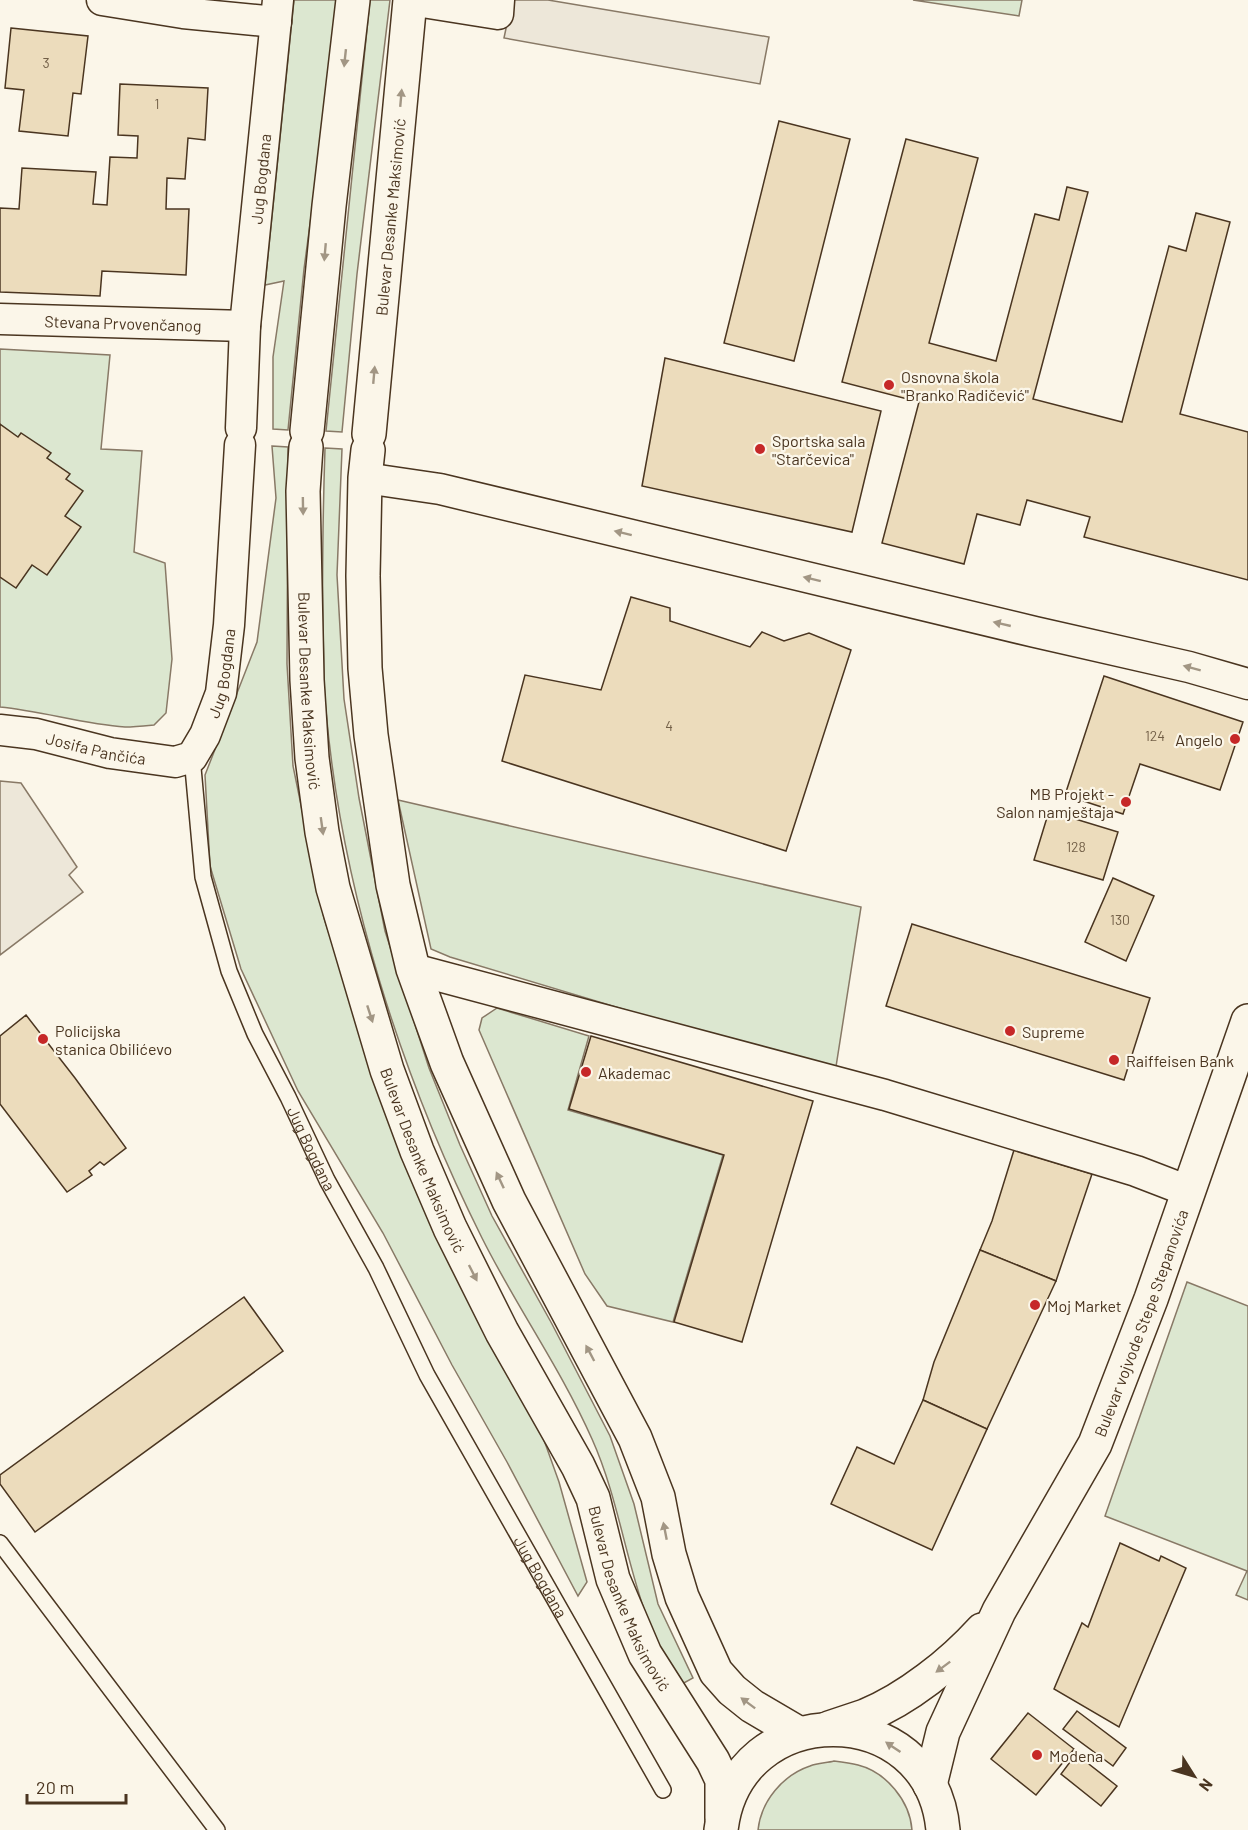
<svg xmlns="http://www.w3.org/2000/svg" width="1248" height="1830" font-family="Barlow,sans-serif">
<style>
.green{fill:#dce7d0;stroke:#887966;stroke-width:1.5}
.parking{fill:#ede7d9;stroke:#887966;stroke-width:1.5}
.building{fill:#ecdcbc;stroke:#4a3520;stroke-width:1.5}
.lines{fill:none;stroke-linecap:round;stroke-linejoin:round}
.service-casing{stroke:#4a3520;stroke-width:18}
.minor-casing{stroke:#4a3520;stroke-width:33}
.tertiary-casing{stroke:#4a3520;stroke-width:36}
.secondary-casing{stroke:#4a3520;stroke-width:36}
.primary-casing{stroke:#4a3520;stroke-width:36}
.service{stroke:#fbf6e9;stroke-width:15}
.minor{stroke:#fbf6e9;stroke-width:30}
.tertiary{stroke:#fbf6e9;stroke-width:33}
.secondary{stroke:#fbf6e9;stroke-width:33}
.primary{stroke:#fbf6e9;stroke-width:33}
.oneway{fill:#a29684}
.poi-dot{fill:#c62828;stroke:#fbf6e9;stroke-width:2}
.labels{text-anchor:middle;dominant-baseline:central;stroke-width:4.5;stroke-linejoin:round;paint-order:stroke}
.number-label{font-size:14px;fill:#725f47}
.street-label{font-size:16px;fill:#4a3520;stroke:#fbf6e9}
.poi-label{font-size:16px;fill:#4a3520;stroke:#fbf6e9;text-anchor:start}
</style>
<rect width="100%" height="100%" fill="#fbf6e9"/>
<g class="green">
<polygon points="294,0 340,0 304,269 288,430 273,429 273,357 284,281 265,285"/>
<polygon points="370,0 390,0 357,274 342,432 326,431"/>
<polygon points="913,0 1022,0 1019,16"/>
<path d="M0 349 110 355 101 449 142 451 134 552 165 563 172 659 166 713 154 725C144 726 135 727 125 727 83 724 42 711 0 707Z"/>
<polygon points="272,446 288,447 287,664 293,766 324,918 379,1088 540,1429 559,1482 587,1582 578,1596 507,1462 452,1365 383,1233 298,1091 241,969 210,866 205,775 257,642 276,498"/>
<path d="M325 448 342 449 337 575 344 699 359 798 385 931 429 1068 460 1145 492 1216 552 1324 610 1436 634 1504 658 1604 693 1678 682 1684C629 1613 628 1519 592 1439 561 1369 516 1306 482 1238 401 1076 342 891 326 711 323 685 324 658 323 632 322 571 323 510 325 448Z"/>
<polygon points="398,800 861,907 835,1073 450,957 431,949"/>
<polygon points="497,1008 589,1036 568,1110 723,1155 673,1322 607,1306 585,1274 479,1030 482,1018"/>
<polygon points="1187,1282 1248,1306 1248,1600 1236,1595 1247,1571 1105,1516"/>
<path d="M834 1761C842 1762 850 1763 858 1765 886 1772 910 1801 912 1830H758C761 1801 783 1775 810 1766 818 1763 827 1763 834 1761Z"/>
</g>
<g class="parking">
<polygon points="512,0 548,0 769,37 760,84 504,38"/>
<polygon points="0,781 21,783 77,867 69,875 83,892 0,955"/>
</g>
<g class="building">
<polygon points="11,28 88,36 81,94 73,93 68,136 19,131 24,90 5,88"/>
<polygon points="120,84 208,88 205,140 188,138 185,179 167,178 166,209 189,209 186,275 102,271 100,296 0,292 0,208 19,209 22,168 96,172 93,204 107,205 110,157 137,158 138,136 118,135"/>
<polygon points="779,121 850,139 794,361 724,343"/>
<polygon points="906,139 978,158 929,343 996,361 1035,214 1059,220 1067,187 1088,192 1033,399 1122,422 1169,246 1186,251 1196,213 1230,222 1180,414 1248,432 1248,580 1084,537 1090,517 1027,500 1020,525 977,514 964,564 882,543 919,402 842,382"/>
<polygon points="665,358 881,411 852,532 642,486"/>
<polygon points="0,424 18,437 21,433 51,453 47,458 70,474 66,479 83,491 65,516 81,527 47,575 32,565 16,588 0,577"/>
<polygon points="631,597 670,608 670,621 750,647 762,632 784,641 809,633 851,650 786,851 502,761 525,675 601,690"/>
<polygon points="1104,676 1243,722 1220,790 1140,764 1123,814 1065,795"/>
<polygon points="1049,811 1118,832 1103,880 1034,860"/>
<polygon points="1113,878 1154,896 1126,961 1085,942"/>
<polygon points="912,924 1150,998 1124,1080 886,1006"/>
<polygon points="26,1015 75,1078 126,1148 104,1165 100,1162 89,1171 92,1175 67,1192 0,1104 0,1036"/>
<polygon points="591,1036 813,1101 742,1342 674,1322 724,1155 569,1109"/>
<polygon points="1014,1150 1092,1174 1056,1281 980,1250 992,1221"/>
<polygon points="980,1250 1056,1281 987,1429 923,1400 934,1362"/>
<polygon points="244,1297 283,1351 35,1532 0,1484 0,1475"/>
<polygon points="923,1400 987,1429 932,1550 831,1504 857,1447 894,1464"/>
<polygon points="1120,1543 1159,1561 1161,1556 1186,1568 1119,1727 1054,1689 1082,1623 1088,1627"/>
<polygon points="1077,1711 1126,1748 1113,1766 1063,1729"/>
<polygon points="1028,1713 1074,1749 1036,1795 991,1759"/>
<polygon points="1076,1754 1117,1786 1101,1806 1061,1774"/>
</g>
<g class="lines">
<g class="service-casing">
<g id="service">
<path id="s1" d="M192 757 203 877 229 971 255 1034 288 1097 327 1180 376 1268 427 1375 663 1790"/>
<polyline points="0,1543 217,1830"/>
</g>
</g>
<g class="minor-casing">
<g id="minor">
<polyline points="102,0 183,13 276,22"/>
<polyline points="410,0 498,14 499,0"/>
<path id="s2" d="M0 319 245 326"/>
<path id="s3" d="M241 428 245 326 278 0"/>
<polyline points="365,478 440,489 1035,632 1189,667 1248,684"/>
<path id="s4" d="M0 730 36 734 110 753 175 762 192 757 205 735 221 693 229 625 240 445"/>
<polyline points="413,969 885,1095 1136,1171 1188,1191"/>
</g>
</g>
<g class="tertiary-casing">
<g id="tertiary">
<path d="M829 1728C841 1724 853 1720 865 1716 907 1699 952 1663 982 1630"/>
<path id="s5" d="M930 1785 943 1732 999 1611 1095 1444 1151 1299 1248 1021"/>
</g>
</g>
<g class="secondary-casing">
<g id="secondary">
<polyline points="307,431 329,206 353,0"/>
<path id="s6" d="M369 434 410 0"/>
<path id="s7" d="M306 447 303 491 307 680 312 758 322 832 333 888 387 1070 417 1151 450 1228 502 1332 578 1466 593 1498 613 1579 645 1654 713 1761 722 1780V1818"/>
<polyline points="368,450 365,478 363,576 365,668 371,735 393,885 413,969 447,1063 509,1201 635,1438 658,1497 669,1554 682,1597 716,1672 732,1690 752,1706 798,1733"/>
</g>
</g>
<g class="primary-casing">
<path id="primary" d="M721 1830C736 1696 931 1696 943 1830"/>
</g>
<use href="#service" class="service"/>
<use href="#minor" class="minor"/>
<use href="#tertiary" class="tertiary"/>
<use href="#secondary" class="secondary"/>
<use href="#primary" class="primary"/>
</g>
<defs><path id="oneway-solid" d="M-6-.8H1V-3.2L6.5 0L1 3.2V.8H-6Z" transform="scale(1.5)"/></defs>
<g class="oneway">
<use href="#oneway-solid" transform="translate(345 58) rotate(96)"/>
<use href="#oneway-solid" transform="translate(401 98) rotate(-85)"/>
<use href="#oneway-solid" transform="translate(325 252) rotate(95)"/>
<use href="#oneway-solid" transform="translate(374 375) rotate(-85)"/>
<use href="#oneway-solid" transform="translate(303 506) rotate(89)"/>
<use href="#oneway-solid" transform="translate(623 533) rotate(-166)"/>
<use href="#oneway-solid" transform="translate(812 579) rotate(-166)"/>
<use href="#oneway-solid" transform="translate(1002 624) rotate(-167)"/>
<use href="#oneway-solid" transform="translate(1192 668) rotate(-165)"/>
<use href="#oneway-solid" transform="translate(322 826) rotate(82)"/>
<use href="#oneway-solid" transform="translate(370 1014) rotate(72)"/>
<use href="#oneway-solid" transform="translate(500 1180) rotate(-115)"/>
<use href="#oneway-solid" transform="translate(473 1273) rotate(63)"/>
<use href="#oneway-solid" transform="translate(590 1353) rotate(-118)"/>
<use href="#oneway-solid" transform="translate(665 1531) rotate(-101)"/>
<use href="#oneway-solid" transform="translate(943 1667) rotate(143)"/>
<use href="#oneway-solid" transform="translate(748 1703) rotate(-143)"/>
<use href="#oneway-solid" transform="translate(893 1747) rotate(-146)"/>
</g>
<g class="poi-dot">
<circle cx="889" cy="385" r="6"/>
<circle cx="760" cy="449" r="6"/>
<circle cx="1235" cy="739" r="6"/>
<circle cx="1126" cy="802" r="6"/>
<circle cx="1010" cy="1031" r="6"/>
<circle cx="43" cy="1039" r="6"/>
<circle cx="1114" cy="1060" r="6"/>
<circle cx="586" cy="1072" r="6"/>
<circle cx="1035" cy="1305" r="6"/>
<circle cx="1037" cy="1755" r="6"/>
</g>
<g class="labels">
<g class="number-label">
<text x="46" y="62">3</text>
<text x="157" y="103">1</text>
<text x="669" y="725">4</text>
<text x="1155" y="735">124</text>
<text x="1076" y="846">128</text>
<text x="1120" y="919">130</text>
</g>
<g class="street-label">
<text stroke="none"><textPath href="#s3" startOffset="250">Jug Bogdana</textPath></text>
<text stroke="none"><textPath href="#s6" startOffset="218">Bulevar Desanke Maksimović</textPath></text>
<text stroke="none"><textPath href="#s2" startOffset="123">Stevana Prvovenčanog</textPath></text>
<text stroke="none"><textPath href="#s4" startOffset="286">Jug Bogdana</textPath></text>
<text stroke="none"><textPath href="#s7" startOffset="244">Bulevar Desanke Maksimović</textPath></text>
<text stroke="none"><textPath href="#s4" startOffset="98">Josifa Pančića</textPath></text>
<text stroke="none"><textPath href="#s1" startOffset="414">Jug Bogdana</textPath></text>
<text stroke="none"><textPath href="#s7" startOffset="730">Bulevar Desanke Maksimović</textPath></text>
<text stroke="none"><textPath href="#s5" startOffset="510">Bulevar vojvode Stepe Stepanovića</textPath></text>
<text stroke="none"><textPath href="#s1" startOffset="900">Jug Bogdana</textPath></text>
<text stroke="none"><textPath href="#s7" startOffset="1216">Bulevar Desanke Maksimović</textPath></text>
</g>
<g class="poi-label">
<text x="901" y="376">Osnovna škola<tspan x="901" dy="18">"Branko Radičević"</tspan></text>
<text x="772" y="440">Sportska sala<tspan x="772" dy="18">"Starčevica"</tspan></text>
<text x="1223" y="739" text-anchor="end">Angelo</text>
<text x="1114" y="793" text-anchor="end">MB Projekt -<tspan x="1114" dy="18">Salon namještaja</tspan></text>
<text x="55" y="1030">Policijska<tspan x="55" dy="18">stanica Obilićevo</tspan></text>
<text x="1022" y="1031">Supreme</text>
<text x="1126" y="1060">Raiffeisen Bank</text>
<text x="598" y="1072">Akademac</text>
<text x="1047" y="1305">Moj Market</text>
<text x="1049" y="1755">Modena</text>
</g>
</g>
<g transform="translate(1194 1776) rotate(127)" stroke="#fbf6e9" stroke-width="4.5" paint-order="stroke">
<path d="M0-4.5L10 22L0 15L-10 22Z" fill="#4a3520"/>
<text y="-9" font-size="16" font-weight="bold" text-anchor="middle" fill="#4a3520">N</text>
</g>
<path d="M27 1794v9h99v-9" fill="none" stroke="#4a3520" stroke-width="3"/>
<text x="36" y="1794" font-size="18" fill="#4a3520" stroke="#fbf6e9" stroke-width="4.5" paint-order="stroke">20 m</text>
</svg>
